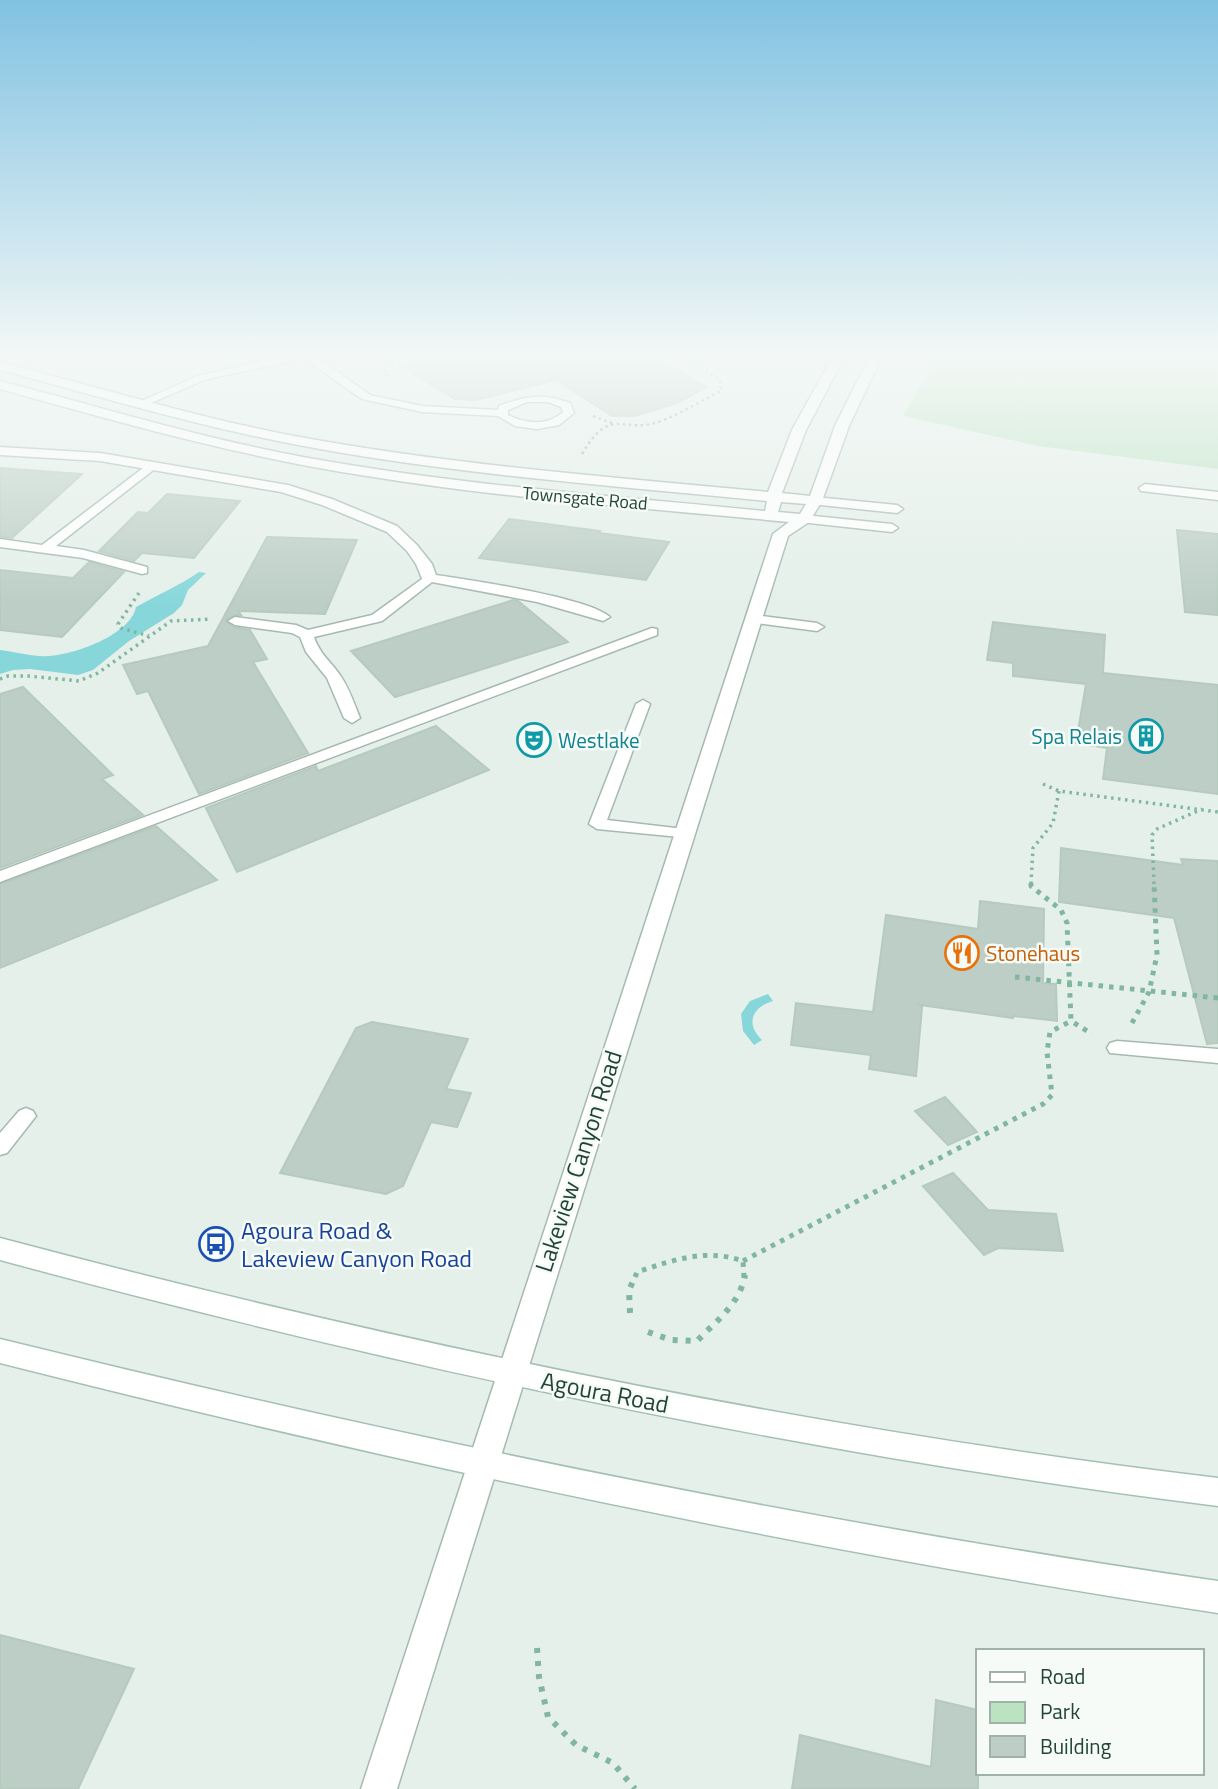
<svg xmlns="http://www.w3.org/2000/svg" width="1218" height="1789" font-family="'Titillium Web',sans-serif">
<style>
.green{fill:#bbe3c2}
.water{fill:#87d7da}
.building{fill:#bccec5;stroke:#b6cac0;stroke-width:2}
.lines{fill:none;stroke-linecap:round;stroke-linejoin:round}
.service-casing{stroke:#a6b9b1;stroke-width:3}
.minor-casing{stroke:#a6b9b1;stroke-width:3}
.tertiary-casing{stroke:#a6b9b1;stroke-width:3}
.secondary-casing{stroke:#a4c0b3;stroke-width:3}
.path-far3{stroke:#81b7a0;stroke-width:2.5;stroke-dasharray:2.5 3.5;stroke-linecap:butt}
.path-far2{stroke:#81b7a0;stroke-width:3.5;stroke-dasharray:2.5 4.5;stroke-linecap:butt}
.path-far1{stroke:#81b7a0;stroke-width:5;stroke-dasharray:4.5 6;stroke-linecap:butt}
.path{stroke:#81b7a0;stroke-width:6;stroke-dasharray:5 8;stroke-linecap:butt}
.service{fill:#fff;fill-rule:evenodd}
.minor{fill:#fff;fill-rule:evenodd}
.tertiary{fill:#fff;fill-rule:evenodd}
.secondary{fill:#fff;fill-rule:evenodd}
.labels{text-anchor:middle;dominant-baseline:central;stroke-width:5;stroke-linejoin:round;paint-order:stroke}
.far-street-label{font-size:18px;fill:#214437;stroke:#f6fbf8}
.culture-label{font-size:21px;fill:#0d838f;stroke:#f6fbf8;text-anchor:end}
.food-label{font-size:21px;fill:#c56008;stroke:#f6fbf8;text-anchor:start}
.near-street-label{font-size:24px;fill:#214437;stroke:#f6fbf8}
.near-transit-label{font-size:24px;fill:#164399;stroke:#f6fbf8;text-anchor:start}
</style>
<rect width="100%" height="100%" fill="#e5f0ea"/>
<polygon class="green" points="940,354 1218,354 1218,469 1038,446 903,416"/>
<g class="water">
<path d="M199 572 206 573 188 590 182 605 174 613 129 641 93 670 78 675 30 669 13 670 0 674V650C16 652 34 657 49 656 76 654 130 635 136 607 157 595 179 586 199 572Z"/>
<path d="M768 994 773 1001C752 1007 745 1024 762 1040L754 1045 743 1031 741 1014 750 1001Z"/>
</g>
<g class="building">
<polygon points="446,354 649,354 707,387 677,403 634,416 612,416 556,380 476,400 455,399 399,365"/>
<polygon points="0,468 82,474 12,538 0,537"/>
<polygon points="167,494 240,501 194,558 142,553 134,561 99,551 138,512 148,513"/>
<polygon points="509,519 600,531 599,533 669,542 646,580 479,558"/>
<polygon points="1177,530 1218,534 1218,615 1185,612"/>
<polygon points="267,537 357,540 325,614 238,611 241,615 234,615 226,620 234,627 250,630 267,659 253,662 308,753 199,794 148,691 137,694 123,665 208,646"/>
<polygon points="89,562 124,572 62,637 0,630 0,570 73,578"/>
<polygon points="513,600 518,601 568,642 395,697 351,651"/>
<polygon points="993,622 1105,635 1103,673 1218,685 1218,794 1103,779 1107,748 1076,743 1086,684 1013,676 1013,663 987,660"/>
<polygon points="23,687 113,775 102,779 143,815 0,868 0,694"/>
<polygon points="436,726 489,770 237,872 206,808 316,766 318,771"/>
<polygon points="156,826 217,880 0,968 0,884"/>
<polygon points="1061,848 1183,865 1181,859 1218,861 1218,1043 1207,1044 1174,918 1059,902"/>
<polygon points="980,901 1044,909 1043,983 1056,984 1057,1021 1013,1016 1013,1018 920,1005 922,1007 916,1076 869,1069 871,1055 791,1045 796,1003 873,1012 886,915 978,929"/>
<polygon points="372,1022 468,1039 446,1089 471,1093 457,1127 431,1122 403,1186 386,1194 280,1173 356,1028"/>
<polygon points="945,1097 977,1132 948,1145 915,1111"/>
<polygon points="953,1173 988,1210 1056,1214 1063,1251 998,1248 984,1255 923,1186"/>
<polygon points="0,1635 134,1669 78,1789 0,1789"/>
<polygon points="936,1700 978,1710 978,1789 792,1789 800,1735 931,1767"/>
</g>
<g class="lines">
<g class="service-casing">
<g id="service">
<path d="M293 354H313L370 395 422 406 498 410 499 406C525 396 543 393 570 403L574 413 559 425 537 429 515 426 498 416 422 412 362 399 303 358 204 380 144 406 135 404 197 376ZM527 402H548L561 407 563 412C548 426 526 424 508 415V410Z"/>
<polygon points="151,462 161,464 56,546 84,550 147,567 147,573 142,574 83,558 0,547 0,539 42,545"/>
<polygon points="1145,484 1218,492 1218,500 1141,491 1139,488"/>
<polygon points="815,497 897,505 903,509 897,513 811,504 809,501"/>
<polygon points="804,515 892,524 898,528 892,532 800,522 800,516"/>
<path d="M429 574C464 579 588 597 610 617L603 621 537 602 432 582 382 621 314 637C319 653 331 662 340 675 349 688 354 703 360 718L352 723 344 718 327 678 306 652 300 637 292 633 235 625 228 621 235 617 296 625 308 630 372 615Z"/>
<polygon points="754,615 817,623 824,627 817,631 749,622 749,616"/>
<polygon points="652,628 657,629 657,635 0,882 0,871"/>
<polygon points="643,700 650,704 607,820 684,829 690,830 692,834 690,838 597,829 589,824 636,704"/>
<polygon points="1117,1041 1218,1049 1218,1063 1110,1053 1107,1048 1110,1043"/>
<polygon points="26,1108 33,1111 36,1116 7,1153 0,1155 0,1133 19,1111"/>
</g>
</g>
<g class="minor-casing">
<polygon id="minor" points="0,447 100,453 288,485 332,499 397,526 417,545 432,564 437,578 435,581 423,581 416,564 407,551 387,532 322,505 281,492 100,461 0,455"/>
</g>
<g class="tertiary-casing">
<path id="tertiary" d="M834 354H846L806 430 782 493 810 496 835 426 871 354H883L849 426 822 501 809 522 788 536 397 1789H361L773 534 789 522C648 508 507 499 367 476 242 457 121 423 0 389V381C101 407 200 438 303 457 456 485 611 496 765 511L767 501C608 485 449 474 293 444 194 425 97 396 0 370V362C98 387 194 417 294 436 451 465 610 477 768 492L792 430ZM781 502 806 504 800 514 778 512Z"/>
</g>
<g class="secondary-casing">
<g id="secondary">
<path d="M0 1238C400 1344 807 1429 1218 1478V1506C807 1455 400 1368 0 1260Z"/>
<path d="M0 1339C402 1438 808 1522 1218 1581V1613C808 1551 402 1465 0 1363Z"/>
</g>
</g>
<g class="path-far3">
<polyline points="388,376 385,374 386,366 416,354"/>
<polyline points="593,416 612,423"/>
<path d="M582 454C612 403 622 436 661 421 682 413 701 401 721 391L720 379 696 366 690 354"/>
</g>
<g class="path-far2">
<polyline points="139,593 118,624 121,628 149,636"/>
<polyline points="0,679 8,676 28,676 79,681 98,673 171,621 211,619"/>
<polyline points="1043,784 1059,791 1218,812"/>
<polyline points="1031,884 1033,848 1053,823 1059,791"/>
<polyline points="1154,884 1152,835 1157,829 1202,809"/>
</g>
<g class="path-far1">
<polyline points="1031,883 1031,886 1061,910 1067,923 1071,1021 1092,1034"/>
<polyline points="1015,977 1218,998"/>
<polyline points="1132,1023 1149,992 1157,955 1154,883"/>
<polyline points="743,1261 1043,1104 1052,1095 1047,1052 1050,1032 1071,1021"/>
<path d="M635 1277 637 1272C674 1260 705 1248 743 1261L744 1277"/>
</g>
<g class="path">
<polyline points="630,1313 629,1290 636,1275"/>
<path d="M648 1332 671 1340 697 1341C716 1321 740 1304 745 1275"/>
<polyline points="537,1648 539,1677 548,1717 576,1745 613,1763 635,1789"/>
</g>
<use href="#service" class="service"/>
<use href="#minor" class="minor"/>
<use href="#tertiary" class="tertiary"/>
<use href="#secondary" class="secondary"/>
</g>
<linearGradient id="sky" x2="0" y2="1"><stop stop-color="#81c2e2"/><stop offset="0.59" stop-color="#f3f8f6"/><stop offset="1" stop-color="#f3f8f6" stop-opacity="0"/></linearGradient>
<rect width="1218" height="605" fill="url(#sky)"/>
<defs>
<g id="building-ring" transform="scale(1.75)"><circle r="9.5" fill="#f6fbf8" stroke="#0f9aa8" stroke-width="1.5"/><path d="M-4-6H4V6H1V3H-1V6H-4ZM-2.5-4.3h1.7v1.8h-1.7ZM.8-4.3h1.7v1.8H.8ZM-2.5-1h1.7V.8h-1.7ZM.8-1h1.7V.8H.8Z" fill="#0f9aa8"/></g>
<g id="theatre-ring" transform="scale(1.75)"><circle r="9.5" fill="#f6fbf8" stroke="#0f9aa8" stroke-width="1.5"/><path d="M-5-5.5Q0-4 5-5.5V0Q5 5 0 6Q-5 5-5 0ZM-3.3-2.5H-1v1.5H-3.3ZM1-2.5H3.3v1.5H1ZM-2.8 1Q0 5.5 2.8 1Z" fill="#0f9aa8"/></g>
<g id="restaurant-ring" transform="scale(1.75)"><circle r="9.5" fill="#f6fbf8" stroke="#e8710a" stroke-width="1.5"/><path d="M-5-6h1v4h1v-4h1v4h1v-4h1v5L-1.5 .5V6h-2V.5L-5-1ZM5-6V6H3V1.5H1.5Q1.5-4 5-6Z" fill="#e8710a"/></g>
<g id="bus-ring" transform="scale(1.75)"><circle r="9.5" fill="#f6fbf8" stroke="#1a4fb4" stroke-width="1.5"/><path d="M-5-6H5V4H4V6H2V4H-2V6H-4V4H-5ZM-3.5-4V0h7V-4ZM-3.5 1.2v1.5H-2V1.2ZM2 1.2v1.5H3.5V1.2Z" fill="#1a4fb4"/></g>
</defs>
<g fill-rule="evenodd">
<use href="#building-ring" x="1146" y="736"/>
<use href="#theatre-ring" x="534" y="740"/>
<use href="#restaurant-ring" x="962" y="953"/>
<use href="#bus-ring" x="216" y="1244"/>
</g>
<g class="labels">
<g class="far-street-label">
<text transform="translate(585 498) rotate(5)">Townsgate Road</text>
</g>
<g class="culture-label">
<text x="1122" y="736">Spa Relais</text>
<text x="558" y="740" text-anchor="start">Westlake</text>
</g>
<g class="food-label">
<text x="986" y="953">Stonehaus</text>
</g>
<g class="near-street-label">
<text transform="translate(578 1161) rotate(-72)">Lakeview Canyon Road</text>
<text transform="translate(605 1392) rotate(11)">Agoura Road</text>
</g>
<g class="near-transit-label">
<text x="241" y="1230">Agoura Road &amp;<tspan x="241" dy="28">Lakeview Canyon Road</tspan></text>
</g>
</g>
<rect x="976" y="1649" width="228" height="126" fill="#f6fbf8" stroke="#a1b2ab" stroke-width="2"/>
<rect x="990" y="1672" width="35" height="10" fill="#ffffff" stroke="#a1b2ab" stroke-width="2"/>
<text x="1040" y="1684" font-size="21" fill="#214437">Road</text>
<rect x="990" y="1702" width="35" height="21" fill="#bbe3c2" stroke="#a1b2ab" stroke-width="2"/>
<text x="1040" y="1719" font-size="21" fill="#214437">Park</text>
<rect x="990" y="1736" width="35" height="21" fill="#bccec5" stroke="#a1b2ab" stroke-width="2"/>
<text x="1040" y="1754" font-size="21" fill="#214437">Building</text>
</svg>
